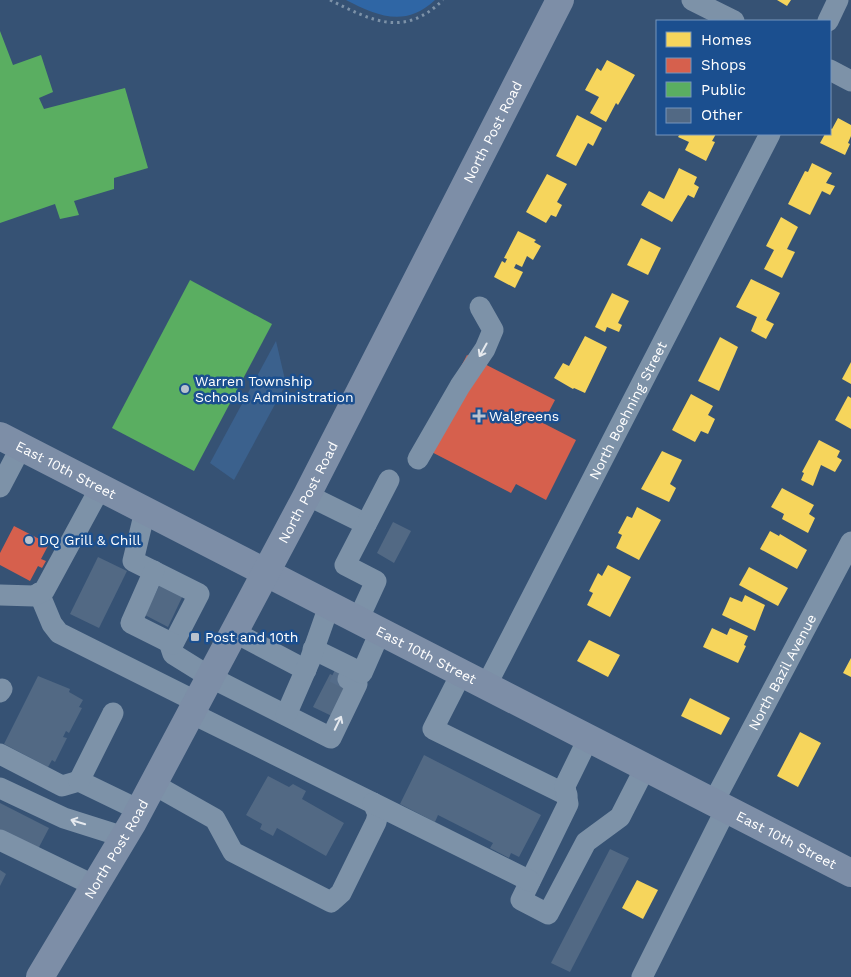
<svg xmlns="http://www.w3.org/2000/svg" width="851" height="977" font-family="'Work Sans',sans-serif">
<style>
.green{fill:#2f66a5}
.water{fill:#3b618d}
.homes{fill:#f6d55c}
.shops{fill:#d6604d}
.public{fill:#5aae61}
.building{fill:#526984}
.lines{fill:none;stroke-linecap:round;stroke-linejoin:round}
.minor-tunnel{stroke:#546c89;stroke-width:21;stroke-dasharray:21 11;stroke-linecap:butt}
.path{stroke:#7d92a8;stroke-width:3;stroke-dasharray:2.5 4;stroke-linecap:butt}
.minor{stroke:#7d92a8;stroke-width:21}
.major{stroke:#7d8ea7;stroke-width:28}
.oneway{stroke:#e5e9ee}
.poi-dot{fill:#b9c2ce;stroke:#1b4f8f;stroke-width:2}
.labels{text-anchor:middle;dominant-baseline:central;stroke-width:5;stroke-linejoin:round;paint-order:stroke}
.street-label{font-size:14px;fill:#fff;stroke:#1b4f8f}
.poi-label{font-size:14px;fill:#fff;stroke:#1b4f8f;text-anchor:start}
</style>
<rect width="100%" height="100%" fill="#365274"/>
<path class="green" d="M346 0H435C405 28 377 16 346 0Z"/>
<polygon class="water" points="276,341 286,384 234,480 210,463"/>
<g class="homes">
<polygon points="777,0 791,0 787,6"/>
<polygon points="607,60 635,75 618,105 616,103 606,122 590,113 599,97 585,90 597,68 601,71"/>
<polygon points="577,115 602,128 593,146 588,143 576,166 556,156"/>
<polygon points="838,118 851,125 851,136 848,143 850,144 845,155 820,143 825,134 830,134 830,128 832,129"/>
<polygon points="680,134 716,134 712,141 715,142 706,161 685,150 689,142 678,137"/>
<polygon points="812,163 832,173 826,183 835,186 830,195 822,191 810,215 788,204 805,171 808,172"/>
<polygon points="679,168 697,177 694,184 699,187 694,198 688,195 672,222 641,205 649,191 664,199"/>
<polygon points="547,174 567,184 557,202 562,205 556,217 551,215 546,223 526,212"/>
<polygon points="781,217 798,227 787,249 795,252 782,278 764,269 774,250 766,246"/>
<polygon points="518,231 536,240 534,242 541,246 533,260 527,256 522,267 516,264 514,268 523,272 515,288 494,277 502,261 505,263 507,259 504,258"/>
<polygon points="641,238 661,248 648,275 627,265"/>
<polygon points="751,279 780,293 766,320 774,324 766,339 751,331 757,317 736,307"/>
<polygon points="612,293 629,301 618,323 622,325 619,332 607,327 605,332 595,327"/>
<polygon points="585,336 607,347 585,393 574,388 573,389 554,378 563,363 569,366"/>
<polygon points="720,337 738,347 719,391 698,381"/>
<polygon points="851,362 851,384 842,379"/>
<polygon points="691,394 713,406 708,415 715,419 708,434 701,431 695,442 672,430"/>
<polygon points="848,396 851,398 851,429 835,420"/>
<polygon points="819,440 840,451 837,457 842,460 835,472 821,465 813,486 801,480 804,473 802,472"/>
<polygon points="662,451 682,460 670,484 676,488 669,502 641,489"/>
<polygon points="782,488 814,505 809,514 815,518 808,533 782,519 784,514 771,507"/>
<polygon points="637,507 661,520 639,560 616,548 622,535 618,533 627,516 632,518"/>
<polygon points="770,531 779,536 780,534 807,550 797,569 760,549"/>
<polygon points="608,565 631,577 610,617 587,605 593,593 589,591 598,573 602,576"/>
<polygon points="749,567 788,588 778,606 739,585"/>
<polygon points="745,595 765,605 755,631 722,615 730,597 742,602"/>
<polygon points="712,628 727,635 730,628 748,636 744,645 746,646 738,663 703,647"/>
<polygon points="589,640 620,655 608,677 577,661"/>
<polygon points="851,658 851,677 843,673"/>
<polygon points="690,698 730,718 721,735 681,716"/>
<polygon points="800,732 821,743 798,787 777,776"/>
<polygon points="637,880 658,890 643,919 622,908"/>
</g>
<g class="shops">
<polygon points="467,355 555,400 543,423 576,440 546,500 516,484 511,493 420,446"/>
<polygon points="14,526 49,544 41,559 46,561 42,568 38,566 30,581 0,565 0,553"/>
</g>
<g class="public">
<polygon points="0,31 13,65 41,55 53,92 39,98 44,109 125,88 148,168 114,178 114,189 74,201 79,215 60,219 55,204 0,223"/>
<polygon points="190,280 272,324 194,471 112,428"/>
</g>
<g class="building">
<polygon points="393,522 411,531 394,563 377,553"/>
<polygon points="98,557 127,571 99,628 70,614"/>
<polygon points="162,580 185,591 168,627 145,615"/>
<polygon points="330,674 352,685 336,718 313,707"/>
<polygon points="38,676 70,689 69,692 83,700 79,707 82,708 69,733 66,731 63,737 67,738 55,762 52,760 48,767 4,744"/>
<polygon points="424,755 541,815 519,857 511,853 509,858 490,848 493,843 438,815 435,822 400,804"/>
<polygon points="268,776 289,787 293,784 306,791 302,799 344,823 326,856 277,828 273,836 260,829 262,824 246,815"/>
<polygon points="0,803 49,828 37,851 0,832"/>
<polygon points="610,849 629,858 570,972 551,963"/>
<polygon points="0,870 6,874 0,886"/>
</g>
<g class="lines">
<polyline class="minor-tunnel" points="334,672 348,679"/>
<path class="path" d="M330 0C372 21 404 38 443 0"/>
<g class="minor">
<polyline points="692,0 734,21"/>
<polyline points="828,21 838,0"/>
<polyline points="830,70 851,81"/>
<polyline points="418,459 460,386 485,349 493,330 480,307"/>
<polyline points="0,487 21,447"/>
<polyline points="307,495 366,524"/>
<polyline points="145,511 133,561 199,594 171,648 173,654 210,677 331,738 357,684 348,679"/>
<polyline points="154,571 131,623 173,644"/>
<polyline points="39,593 52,624 59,633 197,702"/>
<polyline points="0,595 34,596 44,591 100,488"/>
<polyline points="358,620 376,581 345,565 389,480"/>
<polyline points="234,632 306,670"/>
<polyline points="313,649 362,673 380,632"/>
<polyline points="461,674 433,729 567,795"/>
<path id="s1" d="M486 686 770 134"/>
<polyline points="0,692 2,689"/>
<polyline points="286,715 310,660 329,606"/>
<polyline points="588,739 565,786 568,804 521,900 548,914 586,842 620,817 645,768"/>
<polyline points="0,754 62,786 79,781 139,810"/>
<polyline points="79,781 113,713"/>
<polyline points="153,784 215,819 233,852 331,902 341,893 376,822 378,814 373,803 191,713"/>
<polyline points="0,788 64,818 124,837"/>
<polyline points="373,803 530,881"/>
<path id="s2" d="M713 803 851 542"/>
<polyline points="0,840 95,886"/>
<polyline points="642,977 726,809"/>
</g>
<g class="major">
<path id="s3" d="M0 436 851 873"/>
<path id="s4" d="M40 977 133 822 307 495 560 0"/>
</g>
</g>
<defs><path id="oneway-shaft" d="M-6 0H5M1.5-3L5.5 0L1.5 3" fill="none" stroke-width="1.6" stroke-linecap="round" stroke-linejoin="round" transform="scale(1.25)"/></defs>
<g class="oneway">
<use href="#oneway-shaft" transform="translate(483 350) rotate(119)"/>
<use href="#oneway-shaft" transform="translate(338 723) rotate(-64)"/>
<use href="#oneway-shaft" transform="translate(78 822) rotate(-163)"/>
</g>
<g class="poi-dot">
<circle cx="185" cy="389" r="5"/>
<path d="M476.5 408.5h5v5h5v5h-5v5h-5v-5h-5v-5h5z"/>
<circle cx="29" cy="540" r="5"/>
<rect x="190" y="632" width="10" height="10" rx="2.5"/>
</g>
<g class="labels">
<g class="street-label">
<text stroke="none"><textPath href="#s4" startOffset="959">North Post Road</textPath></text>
<text stroke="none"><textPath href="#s1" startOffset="310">North Boehning Street</textPath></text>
<text stroke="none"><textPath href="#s3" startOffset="74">East 10th Street</textPath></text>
<text stroke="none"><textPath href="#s4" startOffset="554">North Post Road</textPath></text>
<text stroke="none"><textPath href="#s3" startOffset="479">East 10th Street</textPath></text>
<text stroke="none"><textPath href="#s2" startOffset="148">North Bazil Avenue</textPath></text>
<text stroke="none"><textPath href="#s3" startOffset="884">East 10th Street</textPath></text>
<text stroke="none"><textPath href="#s4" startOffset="149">North Post Road</textPath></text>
</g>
<g class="poi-label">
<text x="195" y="381">Warren Township<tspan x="195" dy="16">Schools Administration</tspan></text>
<text x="489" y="416">Walgreens</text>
<text x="39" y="540">DQ Grill &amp; Chill</text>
<text x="205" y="637">Post and 10th</text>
</g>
</g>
<rect x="656" y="20" width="175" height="115" fill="#1b4f8f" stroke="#7695bc"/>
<rect x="666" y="32" width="25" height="15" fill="#f6d55c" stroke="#7695bc"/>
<text x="701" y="45" font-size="15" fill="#ffffff">Homes</text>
<rect x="666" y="58" width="25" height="15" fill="#d6604d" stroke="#7695bc"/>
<text x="701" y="70" font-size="15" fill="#ffffff">Shops</text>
<rect x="666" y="82" width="25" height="15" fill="#5aae61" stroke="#7695bc"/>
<text x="701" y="95" font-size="15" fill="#ffffff">Public</text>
<rect x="666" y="108" width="25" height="15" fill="#526984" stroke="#7695bc"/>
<text x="701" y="120" font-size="15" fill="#ffffff">Other</text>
</svg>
